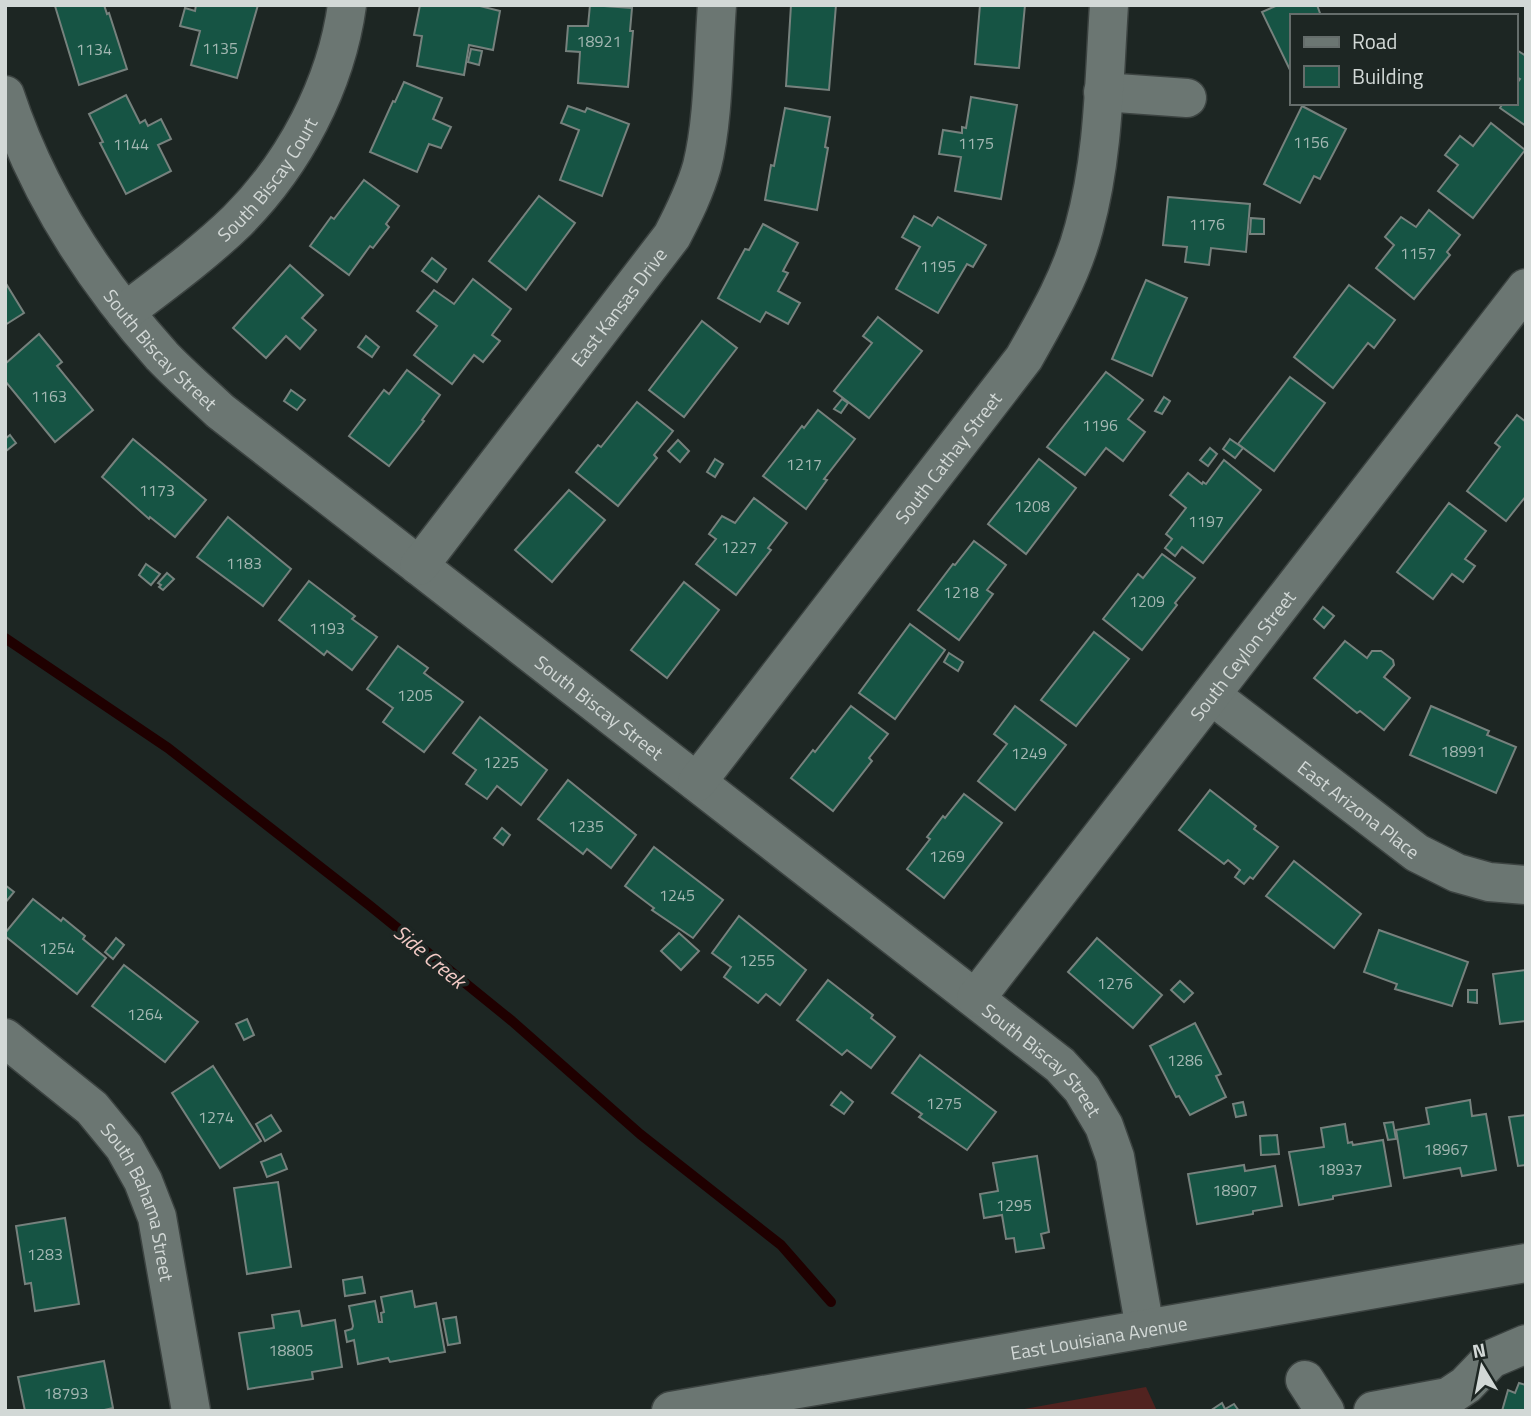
<svg xmlns="http://www.w3.org/2000/svg" width="1531" height="1416" font-family="'Titillium Web',sans-serif">
<style>
.green{fill:#512320}
.lines{fill:none;stroke-linecap:round;stroke-linejoin:round}
.stream{stroke:#1f0000;stroke-width:10}
.building{fill:#165444;stroke:#76817d;stroke-width:2}
.minor-casing{stroke:#3c4341;stroke-width:41}
.minor{stroke:#6b7672;stroke-width:38}
.labels{text-anchor:middle;dominant-baseline:central;stroke-width:7;stroke-linejoin:round;paint-order:stroke}
.number-label{font-size:16px;fill:#a3b7b2}
.street-label{font-size:19px;fill:#d2d8d6;stroke:#1d2623}
.water-label{font-size:21px;font-style:italic;fill:#f4cbc6;stroke:#1d2623}
</style>
<rect width="100%" height="100%" fill="#1d2623"/>
<polygon class="green" points="1146,1387 1157,1411 1013,1411"/>
<g class="lines">
<polyline class="stream" points="5,638 168,748 369,905 512,1021 640,1134 781,1245 831,1302"/>
</g>
<g class="building">
<polygon points="58,5 104,5 107,14 109,13 127,69 79,85 55,6"/>
<polygon points="196,5 258,5 237,78 191,65 200,31 180,26 185,8 195,11"/>
<polygon points="420,5 476,5 500,11 493,50 469,45 464,75 417,66 422,36 414,35"/>
<polygon points="590,5 632,8 630,31 633,31 628,87 578,83 580,52 566,51 568,26 588,26"/>
<polygon points="791,5 836,5 829,90 786,86"/>
<polygon points="980,5 1025,5 1019,68 975,64"/>
<polygon points="1278,5 1317,5 1321,16 1291,16 1291,72 1262,12"/>
<polygon points="471,49 482,51 479,65 468,62"/>
<polygon points="1515,49 1526,56 1526,126 1500,108 1503,103 1515,103 1515,86 1520,79 1515,76"/>
<polygon points="404,82 442,98 433,119 451,127 441,148 429,144 417,172 370,152 393,101 395,102"/>
<polygon points="126,95 140,123 145,120 148,126 161,119 171,139 158,145 171,171 126,194 100,143 103,142 89,114"/>
<polygon points="971,97 1017,105 1001,199 955,191 961,157 939,154 943,130 962,133 962,127 966,128"/>
<polygon points="568,106 585,112 587,108 629,124 602,196 560,180 579,130 561,123"/>
<polygon points="1302,106 1346,129 1320,179 1314,176 1300,203 1264,184"/>
<polygon points="785,108 830,117 825,147 828,148 817,210 765,200 771,165 774,166"/>
<polygon points="1491,123 1525,150 1473,218 1438,191 1458,165 1445,155 1460,136 1473,146"/>
<polygon points="364,180 399,206 386,224 389,227 373,248 370,246 349,275 310,246 331,217 334,219"/>
<polygon points="539,196 575,223 526,290 489,261"/>
<polygon points="1168,197 1250,204 1246,252 1211,248 1209,265 1185,262 1187,247 1163,245"/>
<polygon points="1429,210 1460,235 1447,252 1450,255 1414,299 1376,268 1394,245 1385,237 1401,217 1416,227"/>
<polygon points="914,216 932,226 938,217 986,245 973,267 967,264 938,313 896,289 920,247 902,237"/>
<polygon points="1251,218 1264,219 1264,234 1250,234"/>
<polygon points="763,224 798,243 783,271 788,273 778,291 800,303 788,324 766,312 760,322 718,298 745,249 749,250"/>
<polygon points="432,258 446,269 437,282 422,271"/>
<polygon points="290,265 323,295 302,318 316,330 300,349 286,336 266,358 233,328"/>
<polygon points="473,279 511,309 492,335 500,341 483,362 474,355 452,384 414,355 437,326 417,311 434,290 454,304"/>
<polygon points="1146,280 1187,298 1152,376 1112,359"/>
<polygon points="5,282 24,313 5,325"/>
<polygon points="1349,285 1395,320 1374,348 1368,343 1333,388 1294,357"/>
<polygon points="878,317 922,351 869,418 834,391 872,343 863,336"/>
<polygon points="702,321 737,348 684,417 649,390"/>
<polygon points="39,334 62,362 57,366 93,410 55,442 5,381 5,364"/>
<polygon points="366,336 379,347 372,357 358,347"/>
<polygon points="407,370 440,395 422,420 424,421 389,466 349,436 384,390 389,394"/>
<polygon points="1106,372 1143,400 1128,419 1145,432 1123,461 1106,448 1085,475 1047,447"/>
<polygon points="1290,377 1325,403 1274,471 1238,444"/>
<polygon points="291,390 305,400 297,410 284,401"/>
<polygon points="1164,397 1170,401 1162,414 1155,411"/>
<polygon points="842,399 848,403 841,413 834,409"/>
<polygon points="637,402 673,431 654,455 657,458 618,506 576,472 598,445 601,447"/>
<polygon points="818,410 855,439 824,479 827,480 806,509 763,476 802,426 804,428"/>
<polygon points="1517,415 1526,422 1526,496 1506,521 1467,491 1500,447 1495,443"/>
<polygon points="10,435 16,443 6,451 5,439"/>
<polygon points="133,439 206,500 175,537 150,517 149,519 102,477"/>
<polygon points="1230,439 1243,448 1235,458 1223,449"/>
<polygon points="678,440 689,451 680,462 668,451"/>
<polygon points="1210,448 1217,454 1208,466 1200,460"/>
<polygon points="715,459 723,464 715,477 707,472"/>
<polygon points="1039,459 1076,488 1026,554 988,524"/>
<polygon points="1224,460 1261,490 1203,563 1182,547 1175,556 1165,548 1172,539 1166,534 1186,508 1170,495 1188,473 1202,484 1203,482 1206,484"/>
<polygon points="569,490 605,520 552,582 515,550"/>
<polygon points="754,498 787,523 768,548 771,550 736,595 696,564 716,539 709,534 722,516 735,523"/>
<polygon points="1449,503 1486,531 1465,559 1475,566 1463,582 1452,574 1433,599 1397,572"/>
<polygon points="228,517 291,569 263,606 197,557"/>
<polygon points="974,541 1006,565 987,590 993,594 959,640 918,610 953,564 955,565"/>
<polygon points="1162,554 1195,578 1175,603 1177,605 1142,650 1103,619 1138,574 1143,578"/>
<polygon points="146,564 160,574 151,585 139,575"/>
<polygon points="167,573 174,579 163,590 159,587 161,585 158,583"/>
<polygon points="309,581 355,616 352,619 377,637 352,670 327,651 324,655 279,620"/>
<polygon points="684,582 719,610 667,678 631,650"/>
<polygon points="1323,607 1334,616 1324,628 1314,619"/>
<polygon points="910,624 945,650 895,719 859,693"/>
<polygon points="1094,632 1129,659 1076,726 1041,700"/>
<polygon points="1345,641 1367,658 1372,651 1381,651 1393,660 1394,665 1384,677 1410,698 1384,730 1360,711 1357,713 1314,678"/>
<polygon points="398,646 428,668 424,673 463,702 424,752 383,722 393,708 367,689"/>
<polygon points="949,653 963,662 958,671 944,662"/>
<polygon points="851,706 888,734 869,758 872,761 833,811 791,778 813,750 815,752"/>
<polygon points="1015,706 1066,745 1015,810 978,781 1007,744 994,734"/>
<polygon points="1431,706 1489,731 1487,735 1516,747 1496,793 1410,755"/>
<polygon points="480,717 547,770 521,805 497,786 487,799 466,784 476,770 453,753"/>
<polygon points="568,780 636,835 611,868 587,849 583,854 538,819"/>
<polygon points="1210,790 1256,826 1254,829 1278,847 1253,879 1250,877 1244,884 1235,877 1240,870 1228,860 1224,864 1179,830"/>
<polygon points="964,794 1002,823 944,898 907,869 930,839 927,837 943,816 945,818"/>
<polygon points="502,828 510,835 503,845 494,838"/>
<polygon points="654,847 723,900 693,938 652,910 654,908 625,886"/>
<polygon points="1294,861 1361,914 1334,948 1266,896"/>
<polygon points="5,885 14,892 5,903"/>
<polygon points="33,899 61,921 63,918 85,936 83,939 106,958 77,994 5,936 5,933"/>
<polygon points="739,916 806,970 780,1005 766,994 758,1003 724,977 731,967 712,953"/>
<polygon points="1379,930 1468,962 1452,1006 1395,989 1397,984 1364,972"/>
<polygon points="679,933 699,951 681,970 661,951"/>
<polygon points="116,938 124,945 113,959 105,952"/>
<polygon points="1097,938 1162,995 1133,1028 1068,972"/>
<polygon points="124,965 198,1022 165,1062 92,1006"/>
<polygon points="1526,970 1526,1021 1500,1024 1493,974"/>
<polygon points="828,980 873,1015 871,1018 895,1037 871,1068 847,1050 842,1055 797,1020"/>
<polygon points="1180,981 1193,993 1184,1002 1171,990"/>
<polygon points="1468,990 1477,990 1477,1003 1468,1002"/>
<polygon points="247,1019 254,1035 244,1040 236,1024"/>
<polygon points="1195,1023 1221,1074 1216,1076 1226,1097 1190,1115 1179,1096 1176,1097 1150,1046"/>
<polygon points="920,1055 996,1112 967,1150 919,1117 922,1114 892,1093"/>
<polygon points="213,1066 261,1141 220,1168 172,1093"/>
<polygon points="841,1092 853,1102 844,1114 831,1105"/>
<polygon points="1470,1100 1472,1116 1486,1114 1496,1170 1462,1176 1460,1168 1404,1178 1396,1130 1429,1124 1426,1108"/>
<polygon points="1243,1102 1246,1115 1236,1117 1233,1104"/>
<polygon points="271,1115 281,1131 265,1141 256,1124"/>
<polygon points="1526,1115 1526,1165 1518,1166 1509,1117"/>
<polygon points="1393,1122 1396,1139 1388,1140 1384,1123"/>
<polygon points="1345,1124 1348,1143 1352,1142 1353,1145 1383,1140 1391,1186 1333,1196 1333,1199 1299,1205 1289,1152 1324,1147 1321,1128"/>
<polygon points="1277,1135 1279,1154 1261,1155 1260,1136"/>
<polygon points="281,1154 287,1169 267,1177 261,1162"/>
<polygon points="1037,1156 1049,1232 1041,1234 1044,1248 1016,1252 1014,1238 1006,1239 1002,1215 984,1218 980,1194 998,1191 993,1163"/>
<polygon points="1244,1165 1245,1171 1275,1166 1282,1206 1253,1211 1253,1214 1197,1224 1188,1174"/>
<polygon points="278,1182 291,1267 247,1274 234,1188"/>
<polygon points="65,1218 79,1304 35,1311 31,1283 25,1284 16,1226"/>
<polygon points="362,1277 365,1293 345,1296 343,1280"/>
<polygon points="412,1291 415,1307 436,1303 445,1352 390,1362 388,1358 358,1364 354,1340 347,1342 345,1331 352,1329 353,1326 349,1306 375,1301 379,1322 382,1322 381,1313 384,1312 381,1297"/>
<polygon points="299,1311 302,1326 335,1320 342,1367 312,1372 313,1379 248,1389 239,1333 274,1328 272,1315"/>
<polygon points="456,1317 460,1343 448,1345 443,1319"/>
<polygon points="104,1361 113,1408 100,1411 25,1411 18,1377"/>
<polygon points="1519,1383 1526,1385 1526,1411 1502,1411 1508,1390 1515,1393"/>
<polygon points="1222,1403 1225,1409 1234,1404 1239,1411 1210,1411"/>
</g>
<g class="lines">
<g class="minor-casing">
<g id="minor">
<polyline points="1103,92 1187,98"/>
<path id="s1" d="M5 95C37 192 94 280 162 356 180 375 201 393 220 411L1060 1065 1082 1089 1104 1126 1115 1157 1145 1329"/>
<path id="s2" d="M125 312C163 283 203 254 237 221 294 164 336 85 347 5"/>
<path id="s3" d="M419 566 672 236C684 213 695 191 702 166 714 118 713 56 717 5"/>
<path id="s4" d="M1211 695 1417 853 1457 873 1489 882 1526 885"/>
<path id="s5" d="M697 782 1024 358C1048 316 1072 274 1084 228 1104 156 1104 79 1109 5"/>
<path id="s6" d="M976 998 1526 288"/>
<path id="s7" d="M5 1038 92 1108 124 1147 143 1181 157 1217 191 1411"/>
<polyline points="1305,1380 1325,1411"/>
<path id="s8" d="M671 1411 1526 1263"/>
<polyline points="1373,1411 1448,1397 1466,1385 1491,1359 1526,1344"/>
</g>
</g>
<use href="#minor" class="minor"/>
</g>
<g class="labels">
<g class="number-label">
<text x="599" y="41">18921</text>
<text x="220" y="48">1135</text>
<text x="94" y="49">1134</text>
<text x="1311" y="142">1156</text>
<text x="976" y="143">1175</text>
<text x="131" y="144">1144</text>
<text x="1207" y="224">1176</text>
<text x="1418" y="253">1157</text>
<text x="938" y="266">1195</text>
<text x="49" y="396">1163</text>
<text x="1100" y="425">1196</text>
<text x="804" y="464">1217</text>
<text x="157" y="490">1173</text>
<text x="1032" y="506">1208</text>
<text x="1206" y="521">1197</text>
<text x="739" y="547">1227</text>
<text x="244" y="563">1183</text>
<text x="961" y="592">1218</text>
<text x="1147" y="601">1209</text>
<text x="327" y="628">1193</text>
<text x="415" y="695">1205</text>
<text x="1463" y="751">18991</text>
<text x="1029" y="753">1249</text>
<text x="501" y="762">1225</text>
<text x="586" y="826">1235</text>
<text x="947" y="856">1269</text>
<text x="677" y="895">1245</text>
<text x="57" y="948">1254</text>
<text x="757" y="960">1255</text>
<text x="1115" y="983">1276</text>
<text x="145" y="1014">1264</text>
<text x="1185" y="1060">1286</text>
<text x="944" y="1103">1275</text>
<text x="216" y="1117">1274</text>
<text x="1446" y="1149">18967</text>
<text x="1340" y="1169">18937</text>
<text x="1235" y="1190">18907</text>
<text x="1014" y="1205">1295</text>
<text x="45" y="1254">1283</text>
<text x="291" y="1350">18805</text>
<text x="66" y="1393">18793</text>
</g>
<g class="street-label">
<text stroke="none"><textPath href="#s2" startOffset="196">South Biscay Court</textPath></text>
<text stroke="none"><textPath href="#s3" startOffset="327">East Kansas Drive</textPath></text>
<text stroke="none"><textPath href="#s1" startOffset="301">South Biscay Street</textPath></text>
<text stroke="none"><textPath href="#s5" startOffset="410">South Cathay Street</textPath></text>
<text stroke="none"><textPath href="#s6" startOffset="434">South Ceylon Street</textPath></text>
<text stroke="none"><textPath href="#s1" startOffset="868">South Biscay Street</textPath></text>
<text stroke="none"><textPath href="#s4" startOffset="187">East Arizona Place</textPath></text>
<text stroke="none"><textPath href="#s1" startOffset="1435">South Biscay Street</textPath></text>
<text stroke="none"><textPath href="#s7" startOffset="219">South Bahama Street</textPath></text>
<text stroke="none"><textPath href="#s8" startOffset="434">East Louisiana Avenue</textPath></text>
</g>
<g class="water-label">
<text transform="translate(430 956) rotate(40)">Side Creek</text>
</g>
</g>
<rect width="1531" height="1416" fill="none" stroke="#d2d8d6" stroke-width="14"/>
<rect x="1290" y="14" width="228" height="91" fill="#1d2623" stroke="#656d6b" stroke-width="2"/>
<rect x="1304" y="37" width="35" height="10" fill="#6b7672" stroke="#656d6b" stroke-width="2"/>
<text x="1352" y="49" font-size="21" fill="#d2d8d6">Road</text>
<rect x="1304" y="66" width="35" height="21" fill="#165444" stroke="#656d6b" stroke-width="2"/>
<text x="1352" y="84" font-size="21" fill="#d2d8d6">Building</text>
<g transform="translate(1482 1367) rotate(350)" stroke="#1d2623" stroke-width="5" paint-order="stroke">
<path d="M0-5L12 26L0 18L-12 26Z" fill="#d2d8d6"/>
<text y="-10" font-size="19" font-weight="bold" text-anchor="middle" fill="#d2d8d6">N</text>
</g>
</svg>
